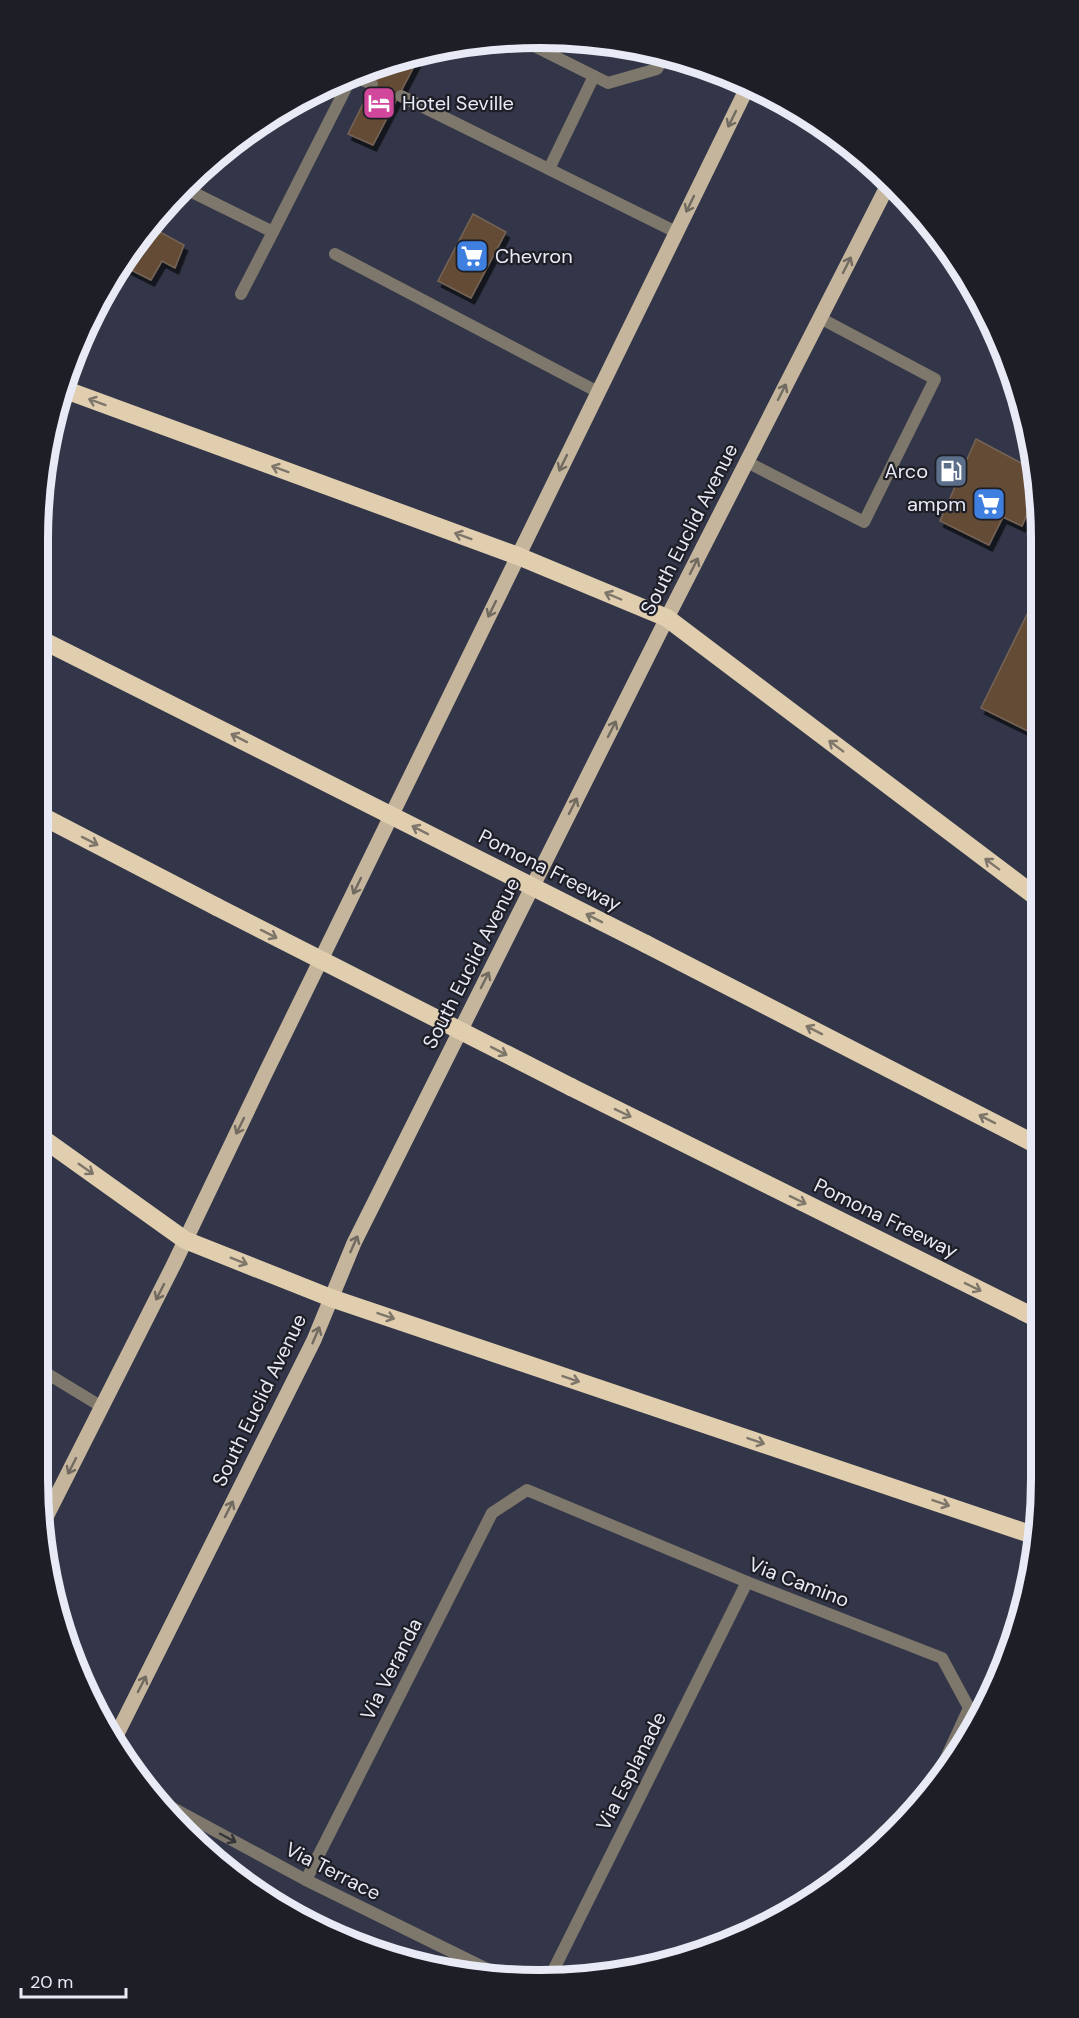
<svg xmlns="http://www.w3.org/2000/svg" width="1079" height="2018" font-family="'DM Sans',sans-serif">
<style>
.building{fill:#634b36;stroke:#756455;stroke-width:1.5;filter:url(#shadow)}
.lines{fill:none;stroke-linecap:round;stroke-linejoin:round}
.service{stroke:#7e776b;stroke-width:12}
.minor{stroke:#7e776b;stroke-width:12}
.primary{stroke:#c5b59c;stroke-width:15}
.motorway{stroke:#e0ceaf;stroke-width:18}
.motorway-bridge{stroke:#e0ceaf;stroke-width:18}
.oneway{stroke:#716a61}
.oneway2{stroke:#7e766a}
.oneway3{stroke:#353437}
.labels{text-anchor:middle;dominant-baseline:central;stroke-width:4.5;stroke-linejoin:round;paint-order:stroke}
.poi-label{font-size:20px;fill:#e8eaf6;stroke:#1d1e26;text-anchor:start}
.street-label{font-size:20px;fill:#e8eaf6;stroke:#1d1e26}
.rim{fill:none;stroke:#e8eaf6;stroke-width:8}
</style>
<defs>
<filter id="shadow"><feDropShadow dx="3.5" dy="6" stdDeviation="0" flood-color="#0009"/></filter>
</defs>
<rect width="100%" height="100%" fill="#333648"/>
<g class="building">
<polygon points="421,53 373,145 348,134 379,72 372,69 409,55"/>
<polygon points="473,214 506,232 471,298 438,281"/>
<polygon points="149,226 184,245 175,268 162,261 151,280 121,265"/>
<polygon points="976,439 1036,471 1037,474 1037,492 1022,526 1003,517 989,545 940,521"/>
<polygon points="1038,592 1038,736 981,708"/>
</g>
<g class="lines">
<g class="service">
<polyline points="520,39 608,83 657,69 664,56"/>
<polyline points="352,76 372,84"/>
<polyline points="401,96 676,232"/>
<polyline points="549,169 594,76"/>
<polyline points="184,188 273,232 352,76"/>
<polyline points="335,254 598,392"/>
<polyline points="241,294 273,232"/>
<polyline points="747,462 864,522 935,379 820,318"/>
<polyline points="38,1368 102,1407"/>
</g>
<g class="minor">
<polyline points="158,1800 306,1880 493,1972"/>
<polyline points="306,1880 492,1513 527,1490 747,1582 942,1658 969,1708 940,1771"/>
<polyline points="550,1977 747,1582"/>
</g>
<g class="primary">
<polyline points="44,1521 174,1264 265,1074 748,86"/>
<polyline points="116,1736 314,1340 354,1243 667,618 890,181"/>
</g>
<g class="motorway">
<polyline points="63,389 518,556 667,618 1039,899"/>
<polyline points="38,638 291,765"/>
<polyline points="38,814 217,907"/>
<polyline points="646,944 1039,1146"/>
<polyline points="571,1087 1040,1320"/>
<polyline points="38,1135 185,1240 331,1298 1036,1536"/>
</g>
<g class="motorway-bridge">
<polyline points="291,765 646,944"/>
<polyline points="217,907 571,1087"/>
</g>
</g>
<defs><path id="oneway-shaft" d="M-6 0H5M1.5-3L5.5 0L1.5 3" fill="none" stroke-width="1.6" stroke-linecap="round" stroke-linejoin="round" transform="scale(1.5)"/></defs>
<g class="oneway">
<use href="#oneway-shaft" transform="translate(732 119) rotate(116)"/>
<use href="#oneway-shaft" transform="translate(690 204) rotate(116)"/>
<use href="#oneway-shaft" transform="translate(847 265) rotate(-63)"/>
<use href="#oneway-shaft" transform="translate(782 392) rotate(-63)"/>
<use href="#oneway-shaft" transform="translate(563 463) rotate(116)"/>
<use href="#oneway-shaft" transform="translate(694 566) rotate(-63)"/>
<use href="#oneway-shaft" transform="translate(492 609) rotate(116)"/>
<use href="#oneway-shaft" transform="translate(612 729) rotate(-63)"/>
<use href="#oneway-shaft" transform="translate(573 806) rotate(-63)"/>
<use href="#oneway-shaft" transform="translate(357 886) rotate(116)"/>
<use href="#oneway-shaft" transform="translate(485 980) rotate(-63)"/>
<use href="#oneway-shaft" transform="translate(240 1126) rotate(116)"/>
<use href="#oneway-shaft" transform="translate(354 1244) rotate(-66)"/>
<use href="#oneway-shaft" transform="translate(160 1292) rotate(117)"/>
<use href="#oneway-shaft" transform="translate(316 1335) rotate(-67)"/>
<use href="#oneway-shaft" transform="translate(72 1466) rotate(117)"/>
<use href="#oneway-shaft" transform="translate(229 1509) rotate(-63)"/>
<use href="#oneway-shaft" transform="translate(142 1684) rotate(-63)"/>
</g>
<g class="oneway2">
<use href="#oneway-shaft" transform="translate(97 402) rotate(-160)"/>
<use href="#oneway-shaft" transform="translate(280 469) rotate(-160)"/>
<use href="#oneway-shaft" transform="translate(463 536) rotate(-160)"/>
<use href="#oneway-shaft" transform="translate(613 596) rotate(-157)"/>
<use href="#oneway-shaft" transform="translate(239 738) rotate(-153)"/>
<use href="#oneway-shaft" transform="translate(836 746) rotate(-143)"/>
<use href="#oneway-shaft" transform="translate(420 830) rotate(-153)"/>
<use href="#oneway-shaft" transform="translate(90 841) rotate(27)"/>
<use href="#oneway-shaft" transform="translate(992 864) rotate(-143)"/>
<use href="#oneway-shaft" transform="translate(594 918) rotate(-153)"/>
<use href="#oneway-shaft" transform="translate(269 934) rotate(27)"/>
<use href="#oneway-shaft" transform="translate(814 1030) rotate(-153)"/>
<use href="#oneway-shaft" transform="translate(499 1051) rotate(27)"/>
<use href="#oneway-shaft" transform="translate(623 1113) rotate(26)"/>
<use href="#oneway-shaft" transform="translate(987 1119) rotate(-153)"/>
<use href="#oneway-shaft" transform="translate(86 1169) rotate(35)"/>
<use href="#oneway-shaft" transform="translate(798 1200) rotate(26)"/>
<use href="#oneway-shaft" transform="translate(239 1261) rotate(22)"/>
<use href="#oneway-shaft" transform="translate(973 1287) rotate(26)"/>
<use href="#oneway-shaft" transform="translate(386 1316) rotate(19)"/>
<use href="#oneway-shaft" transform="translate(571 1379) rotate(19)"/>
<use href="#oneway-shaft" transform="translate(756 1441) rotate(19)"/>
<use href="#oneway-shaft" transform="translate(941 1503) rotate(19)"/>
</g>
<use class="oneway3" href="#oneway-shaft" transform="translate(228 1838) rotate(28)"/>
<defs>
<g id="hotel-square" transform="scale(1.725)"><rect x="-9" y="-9" width="18" height="18" rx="4" fill="#d1479c" stroke="#1d1e26"/><path d="M-6-4.5h1.5V1H6V5H4.5V3h-9V5H-6ZM-4 0a1.8 1.8 0 1 1 3.6 0ZM.5 0V-2.5h3Q6-2.5 6 0Z" fill="#fff"/></g>
<g id="supermarket-square" transform="scale(1.725)"><rect x="-9" y="-9" width="18" height="18" rx="4" fill="#3f7fe0" stroke="#1d1e26"/><path d="M-6-5.5h2.5l.6 2H6L4.5 2H-2.5L-4.4-4H-6ZM-1.5 3.2a1.3 1.3 0 1 0 .1 0ZM3 3.2a1.3 1.3 0 1 0 .1 0Z" fill="#fff"/></g>
<g id="fuel-square" transform="scale(1.725)"><rect x="-9" y="-9" width="18" height="18" rx="4" fill="#5c6f8a" stroke="#1d1e26"/><path d="M-5.5-6h7V0h2V4h1.3V-2.5L3-4.5l.8-.8L6-3V5H2.5V1h-1V6h-7ZM-4.2-4.7v3.2H.2V-4.7Z" fill="#fff"/></g>
</defs>
<g fill-rule="evenodd">
<use href="#hotel-square" x="379" y="103"/>
<use href="#supermarket-square" x="472" y="256"/>
<use href="#fuel-square" x="951" y="471"/>
<use href="#supermarket-square" x="989" y="504"/>
</g>
<g class="labels">
<g class="poi-label">
<text x="402" y="103">Hotel Seville</text>
<text x="495" y="256">Chevron</text>
<text x="928" y="471" text-anchor="end">Arco</text>
<text x="966" y="504" text-anchor="end">ampm</text>
</g>
<g class="street-label">
<text transform="translate(689 529) rotate(-63)">South Euclid Avenue</text>
<text transform="translate(550 870) rotate(27)">Pomona Freeway</text>
<text transform="translate(471 963) rotate(-63)">South Euclid Avenue</text>
<text transform="translate(886 1218) rotate(26)">Pomona Freeway</text>
<text transform="translate(259 1400) rotate(-64)">South Euclid Avenue</text>
<text transform="translate(799 1582) rotate(21)">Via Camino</text>
<text transform="translate(391 1669) rotate(-63)">Via Veranda</text>
<text transform="translate(631 1771) rotate(-63)">Via Esplanade</text>
<text transform="translate(333 1871) rotate(27)">Via Terrace</text>
</g>
</g>
<path d="M0 0H1079V2018H0ZM539 48H540A491 491 0 0 1 1031 539V1479A491 491 0 0 1 540 1970H539A491 491 0 0 1 48 1479V539A491 491 0 0 1 539 48Z" fill="#1d1e26" fill-rule="evenodd"/>
<path class="rim" d="M539 48H540A491 491 0 0 1 1031 539V1479A491 491 0 0 1 540 1970H539A491 491 0 0 1 48 1479V539A491 491 0 0 1 539 48Z"/>
<path d="M21 1988v9h105v-9" fill="none" stroke="#e8eaf6" stroke-width="3"/>
<text x="30" y="1988" font-size="18" fill="#e8eaf6" stroke="#1d1e26" stroke-width="4.5" paint-order="stroke">20 m</text>
</svg>
